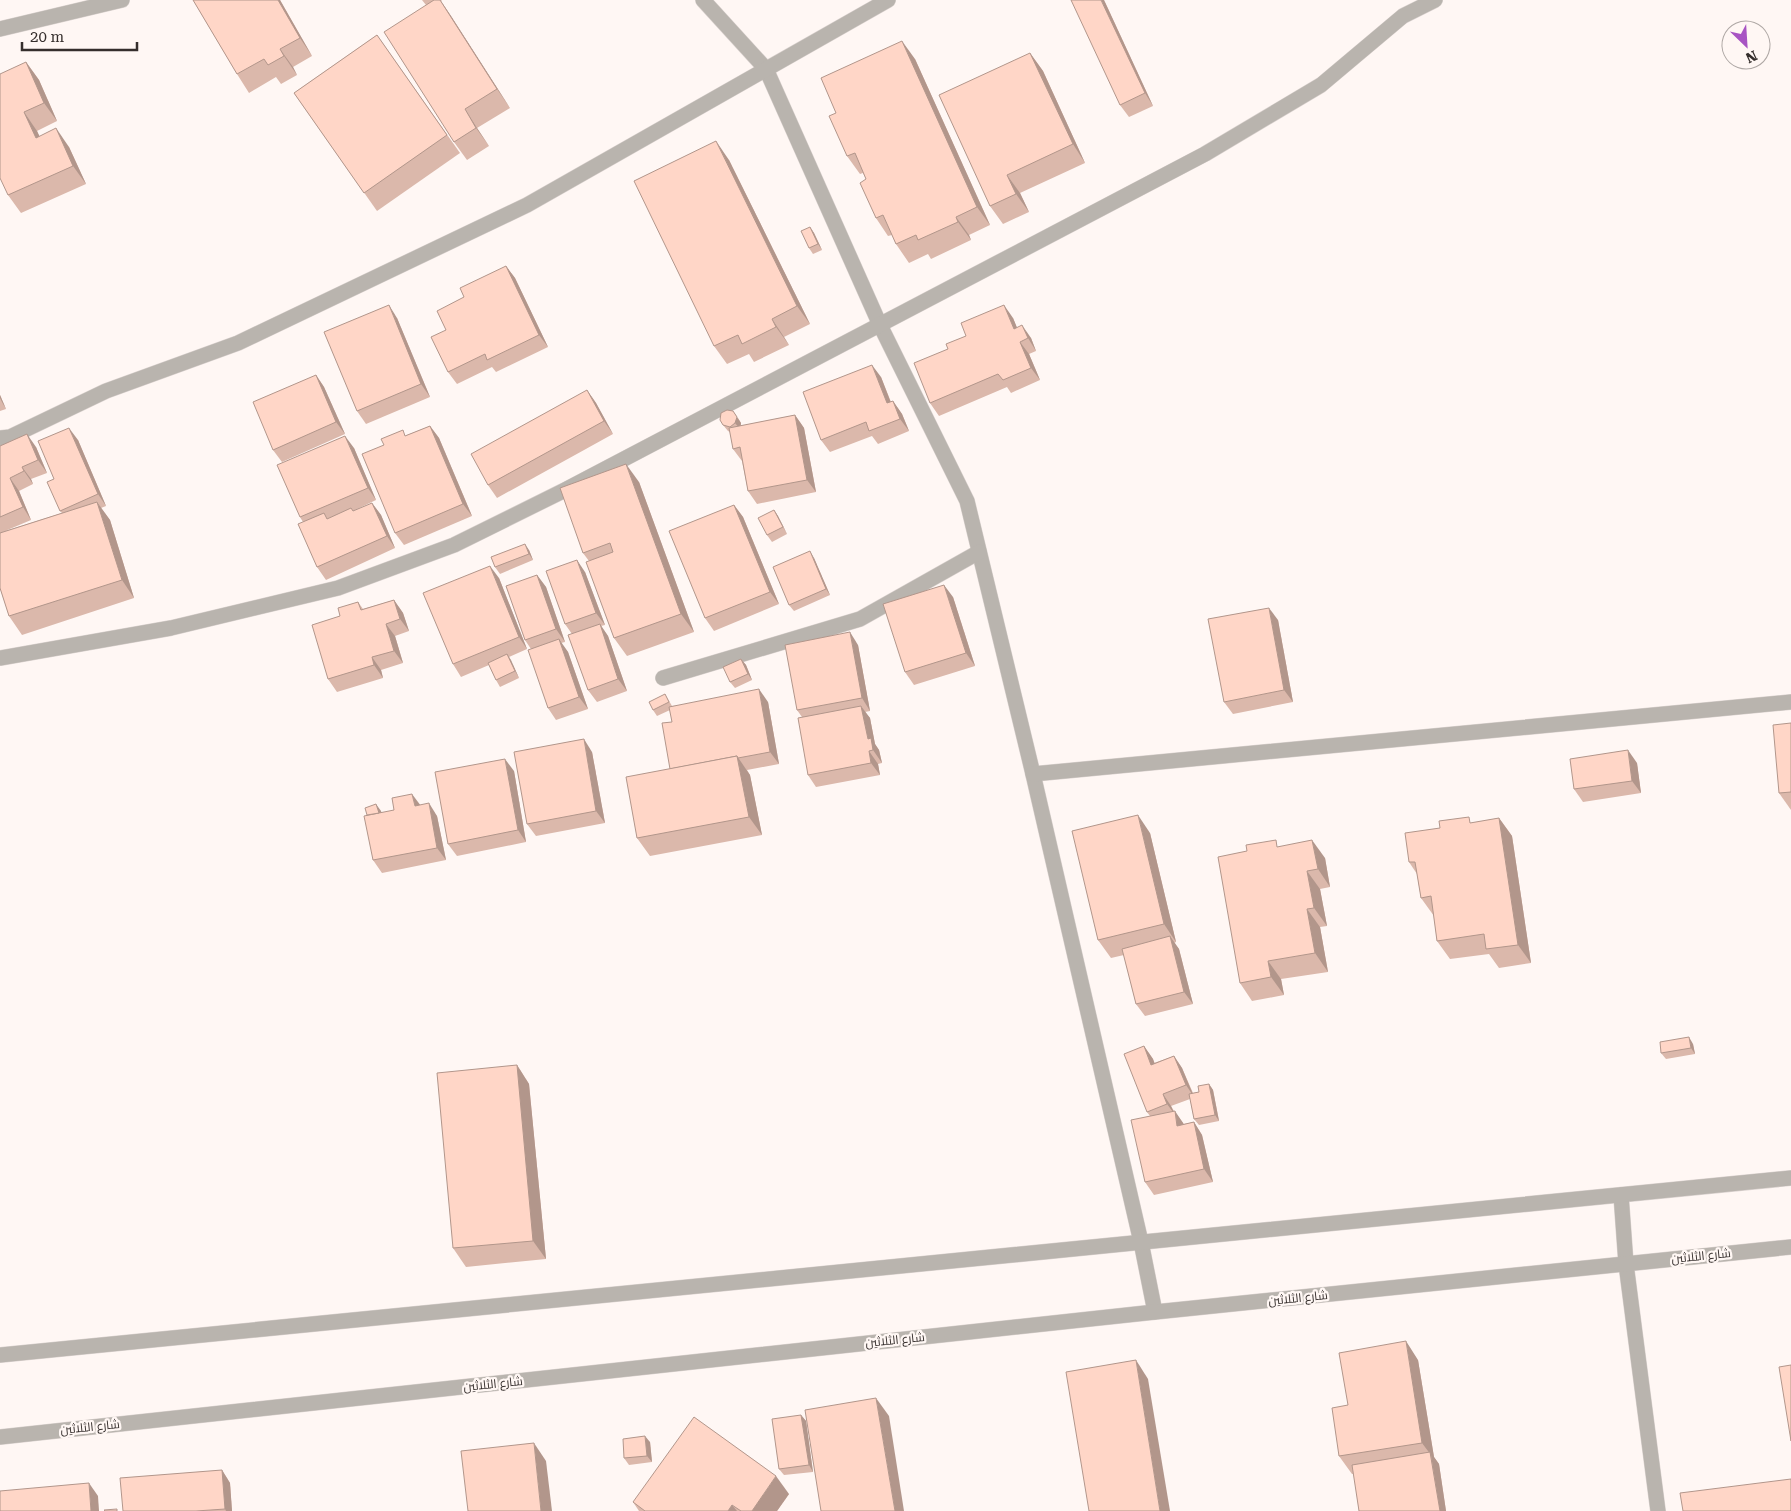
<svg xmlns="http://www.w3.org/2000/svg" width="1791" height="1511" font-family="'Roboto Serif',Cairo,serif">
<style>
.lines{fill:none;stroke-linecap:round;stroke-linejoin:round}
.minor-casing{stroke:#dbd3d0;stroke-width:16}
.minor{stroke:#b9b4ae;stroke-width:15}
.wall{fill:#dbb8ab}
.shaded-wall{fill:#b2968b}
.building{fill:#ffd6c7;stroke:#b2968b}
.labels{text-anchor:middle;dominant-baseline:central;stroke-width:4.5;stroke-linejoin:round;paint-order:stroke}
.street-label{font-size:12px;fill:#352e2c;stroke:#fff7f4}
</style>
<rect width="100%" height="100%" fill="#fff7f4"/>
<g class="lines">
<g class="minor-casing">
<g id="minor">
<polyline points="703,0 766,69 880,325 967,501 1033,774 1141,1242 1155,1312"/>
<polyline points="0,29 122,0"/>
<polyline points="0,438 10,437 106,391 238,343 527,205 888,0"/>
<polyline points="0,658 171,628 338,588 454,545 563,491 1205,154 1321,85 1403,16 1435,0"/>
<polyline points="663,678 860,619 979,552"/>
<polyline points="1033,774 1791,702"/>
<polyline points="1621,1195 1626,1264 1658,1511"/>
<polyline points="0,1355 1791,1178"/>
<polyline points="0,1437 1155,1312 1791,1247"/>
</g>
</g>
<use href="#minor" class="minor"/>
</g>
<g class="wall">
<polygon points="193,0 280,0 312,56 293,67 297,75 281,84 276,77 249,93 237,74"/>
<polygon points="422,0 442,0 441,1 451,16 510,108 477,128 489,146 467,160 454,142 426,5"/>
<polygon points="1104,0 1153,106 1129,117 1120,105"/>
<polygon points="377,35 460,153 377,211 294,93"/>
<polygon points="1030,53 1043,71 1085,163 1020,193 1029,212 1003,224 990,206"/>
<polygon points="915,59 990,225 969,235 971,240 931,259 928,254 909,263 896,244 892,235 888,236 876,218 866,179 863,173 860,174 847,156 836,113"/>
<polygon points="26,62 39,80 57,121 37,131 39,136 69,147 86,184 21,213 8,195"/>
<polygon points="729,160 810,324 784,337 789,345 754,362 749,354 727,364 714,346"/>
<polygon points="810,227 814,233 822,250 813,254 809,248"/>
<polygon points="506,266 515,278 548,347 496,372 492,367 457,384 448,372 446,330 464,297"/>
<polygon points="397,318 430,397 366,424 357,411"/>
<polygon points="1013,318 1017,328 1031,338 1036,351 1029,354 1040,380 1011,393 1007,387 939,416 930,403 948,349"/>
<polygon points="316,375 324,387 345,434 282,462 273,450"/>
<polygon points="881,377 891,402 893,401 902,414 909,431 878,444 872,436 830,452 821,440"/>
<polygon points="587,390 596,403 613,434 497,498 488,485"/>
<polygon points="0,395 6,409 0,411"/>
<polygon points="795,415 804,428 816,492 757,504 748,491 742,461 733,449 730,432 728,431 723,425 738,418 741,423 741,426"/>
<polygon points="430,426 439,438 472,516 404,545 395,533 407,435"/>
<polygon points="78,440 106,506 101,508 110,520 134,598 22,635 9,616 0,588 0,446 36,447 47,473 31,479 33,484 19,491 31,520 5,531 62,513 60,511 54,479"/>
<polygon points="354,448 376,500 353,511 372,503 381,515 395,548 326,580 317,567 303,522 300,517"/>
<polygon points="639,482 694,632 627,656 614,638 589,561 583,553"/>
<polygon points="734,505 743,517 779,604 714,631 705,618"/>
<polygon points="774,510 778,516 787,534 772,542 767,535"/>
<polygon points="529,550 533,560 500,574 495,567"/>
<polygon points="814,558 830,595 794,611 789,605"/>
<polygon points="585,572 605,625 601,626 608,636 627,691 597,702 588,690 572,634 565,624"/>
<polygon points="537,575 546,587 565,642 561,643 568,652 588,709 556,720 548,708 531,649 525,640"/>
<polygon points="499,578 527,649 509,657 519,678 500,687 496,680 489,665 461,677 453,664"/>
<polygon points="953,597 975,666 914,685 905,672"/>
<polygon points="394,600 403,613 409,631 395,636 403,663 381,670 383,678 337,692 328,679 340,616 358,602 363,609"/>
<polygon points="1278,620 1293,702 1233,714 1224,702"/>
<polygon points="858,645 870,711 865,712 870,718 875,744 879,750 882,763 878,764 880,775 816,787 808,775 802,717 797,710"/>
<polygon points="741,659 746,665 752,680 735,688 730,682"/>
<polygon points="665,694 672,706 768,702 779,764 747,770 750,775 762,835 650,856 637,838 670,769 672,722 670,710 657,716 653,710"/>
<polygon points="1791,723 1791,810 1779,793"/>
<polygon points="592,752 605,823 536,836 527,824"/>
<polygon points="1637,763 1641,793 1583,802 1574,789"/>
<polygon points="514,771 526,842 457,856 448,844"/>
<polygon points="420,805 437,816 446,860 382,873 373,860 367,815 381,811 381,813"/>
<polygon points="1499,818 1512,836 1531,963 1499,968 1489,954 1450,959 1437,941 1434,916 1421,898 1417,874 1409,862 1473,823"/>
<polygon points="1150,833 1176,942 1174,943 1179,949 1193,1004 1145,1016 1136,1004 1124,955 1111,958 1098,940"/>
<polygon points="1280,846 1325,858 1330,887 1320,889 1327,926 1320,927 1328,972 1281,979 1284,995 1252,1001 1240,983"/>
<polygon points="1693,1044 1695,1054 1666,1059 1661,1053"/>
<polygon points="1144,1046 1153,1059 1154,1063 1174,1056 1182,1068 1193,1093 1199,1092 1209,1084 1213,1090 1219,1121 1199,1125 1194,1119 1190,1099 1171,1106 1174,1111 1184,1124 1194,1122 1202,1135 1213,1182 1154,1195 1145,1182 1150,1116 1147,1112"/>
<polygon points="517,1065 529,1084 546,1259 466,1267 453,1248"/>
<polygon points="1418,1360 1434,1457 1439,1464 1446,1511 1359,1511 1354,1474 1352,1474 1339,1456 1348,1405"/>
<polygon points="801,1415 806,1421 813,1472 784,1475 779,1469"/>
<polygon points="650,1442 652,1462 629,1465 624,1458"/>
<polygon points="222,1470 230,1483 232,1511 123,1511"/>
<polygon points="789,1494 777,1511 639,1511 633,1502"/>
</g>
<g class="shaded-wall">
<polygon points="278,0 280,0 312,56 300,38"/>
<polygon points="440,0 451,16 510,108 497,89"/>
<polygon points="1101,0 1104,0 1153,106 1145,93"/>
<polygon points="902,41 915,59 990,225 977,207"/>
<polygon points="280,49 293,67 297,75 284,56"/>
<polygon points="1030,53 1043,71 1085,163 1073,144"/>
<polygon points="26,62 39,80 57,121 44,103"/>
<polygon points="465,109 477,128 489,146 476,128"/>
<polygon points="24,112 37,131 49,156 36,138"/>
<polygon points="56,128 69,147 86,184 73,166"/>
<polygon points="716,141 729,160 810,324 797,306"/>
<polygon points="1007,175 1020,193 1029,212 1016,194"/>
<polygon points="956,217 969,235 971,240 958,222"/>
<polygon points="810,227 814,233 822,250 818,244"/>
<polygon points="506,266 515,278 548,347 539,335"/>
<polygon points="389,305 397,318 430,397 421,384"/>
<polygon points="1004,305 1013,318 1023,342 1014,329"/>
<polygon points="772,319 784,337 789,345 776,327"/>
<polygon points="1022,325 1031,338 1036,351 1028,338"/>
<polygon points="1020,342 1029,354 1040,380 1031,368"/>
<polygon points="872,365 881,377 896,416 887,403"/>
<polygon points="316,375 324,387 345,434 336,422"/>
<polygon points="587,390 596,403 613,434 604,421"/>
<polygon points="0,395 6,409 2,402 0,398"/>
<polygon points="893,401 902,414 909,431 900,419"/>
<polygon points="733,411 741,423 740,429 735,423"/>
<polygon points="795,415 804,428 816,492 807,480"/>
<polygon points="430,426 439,438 472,516 463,504"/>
<polygon points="69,428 78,440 106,506 98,494"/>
<polygon points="27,434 36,447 47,473 38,460"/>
<polygon points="345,436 354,448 376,500 368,488"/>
<polygon points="626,464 639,482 694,632 681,614"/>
<polygon points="22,467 31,479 33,484 24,471"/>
<polygon points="10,478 19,491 31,520 23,507"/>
<polygon points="97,502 110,520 134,598 122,580"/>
<polygon points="372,503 381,515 395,548 387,536"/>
<polygon points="734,505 743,517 779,604 770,592"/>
<polygon points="774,510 778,516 787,534 783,527"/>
<polygon points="525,544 529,550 533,560 529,554"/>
<polygon points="810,551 814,558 830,595 826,589"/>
<polygon points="577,560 585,572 605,625 596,613"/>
<polygon points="490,566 499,578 527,649 519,637"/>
<polygon points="537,575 546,587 565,642 556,629"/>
<polygon points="944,585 953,597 975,666 966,653"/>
<polygon points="394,600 403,613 409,631 400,619"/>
<polygon points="1269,608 1278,620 1293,702 1284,690"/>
<polygon points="386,624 395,636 403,663 394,651"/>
<polygon points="600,624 608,636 627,691 618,679"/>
<polygon points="850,632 858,645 870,711 862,698"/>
<polygon points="559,639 568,652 588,709 579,697"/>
<polygon points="507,654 511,660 519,678 515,671"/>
<polygon points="372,657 381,670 383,678 374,665"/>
<polygon points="741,659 746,665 752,680 748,674"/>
<polygon points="759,689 768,702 779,764 770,752"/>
<polygon points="861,706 870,718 875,744 879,750 882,763 873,750 868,739"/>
<polygon points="584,739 592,752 605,823 596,811"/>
<polygon points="1628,750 1637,763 1641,793 1632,781"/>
<polygon points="869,751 878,764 880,775 871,763"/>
<polygon points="737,756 750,775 762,835 749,817"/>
<polygon points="505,759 514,771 526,842 518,830"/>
<polygon points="412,794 421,806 415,806"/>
<polygon points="429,803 437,816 446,860 437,848"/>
<polygon points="376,804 381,811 384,820 379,814"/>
<polygon points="1138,815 1150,833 1176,942 1164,924"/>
<polygon points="1499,818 1512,836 1531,963 1518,945"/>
<polygon points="1312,840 1325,858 1330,887 1318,869"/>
<polygon points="1307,871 1320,889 1327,926 1314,908"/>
<polygon points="1307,909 1320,927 1328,972 1315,953"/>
<polygon points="1170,936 1179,949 1193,1004 1184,992"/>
<polygon points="1268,961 1281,979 1284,995 1271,977"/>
<polygon points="1689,1037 1693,1044 1695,1054 1691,1048"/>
<polygon points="1144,1046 1153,1059 1160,1077 1151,1065"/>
<polygon points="1174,1056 1182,1068 1194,1097 1186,1085"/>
<polygon points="517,1065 529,1084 546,1259 533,1241"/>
<polygon points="1209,1084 1213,1090 1219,1121 1215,1115"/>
<polygon points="1163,1094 1171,1106 1175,1115 1175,1111 1183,1123 1186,1138 1177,1126 1176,1116 1167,1104"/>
<polygon points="1194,1122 1202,1135 1213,1182 1204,1169"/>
<polygon points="1406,1341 1418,1360 1434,1457 1439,1464 1446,1511 1440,1511 1431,1455 1422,1443"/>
<polygon points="1136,1360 1148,1379 1170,1511 1160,1511"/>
<polygon points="876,1398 889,1416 904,1511 895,1511"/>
<polygon points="801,1415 806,1421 813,1472 809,1465"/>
<polygon points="645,1436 650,1442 652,1462 647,1456"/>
<polygon points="534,1443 546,1461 552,1511 541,1511"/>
<polygon points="222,1470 230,1483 232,1511 226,1511 225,1509"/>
<polygon points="776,1476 789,1494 777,1511 752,1511"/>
<polygon points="89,1483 98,1496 99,1511 91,1511"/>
<polygon points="732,1505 737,1511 728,1511"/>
</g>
<g class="building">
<polygon points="193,0 278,0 300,38 280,49 284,56 268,65 264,59 237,74"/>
<polygon points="434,0 440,0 497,89 465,109 476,128 454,142 384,32"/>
<polygon points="1071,0 1101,0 1145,93 1120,105"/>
<polygon points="377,35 447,135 364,193 294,93"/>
<polygon points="902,41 977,207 956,217 958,222 918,240 916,235 896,244 883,215 876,218 860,183 866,179 855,153 847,156 829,116 836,113 821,78"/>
<polygon points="1030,53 1073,144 1007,175 1016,194 990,206 939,95"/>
<polygon points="26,62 44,103 24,112 36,138 56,128 73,166 8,195 0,178 0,74"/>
<polygon points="716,141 797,306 772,319 776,327 742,344 738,335 714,346 634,181"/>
<polygon points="810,227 818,244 809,248 801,231"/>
<polygon points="506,266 539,335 487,360 485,354 448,372 431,337 446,330 437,311 464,297 460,288"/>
<polygon points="389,305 421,384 357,411 324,332"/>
<polygon points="1004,305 1014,329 1022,325 1028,338 1020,342 1031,368 1003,380 998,374 930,403 914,363 948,349 946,344 966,336 961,323"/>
<polygon points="872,365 887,403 893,401 900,419 869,431 866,422 821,440 803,392"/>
<polygon points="316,375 336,422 273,450 253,402"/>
<polygon points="587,390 604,421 488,485 471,454"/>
<polygon points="727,410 733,411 737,417 735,423 730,427 723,425 720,420 721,413"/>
<polygon points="795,415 807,480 748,491 740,447 733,449 729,428"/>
<polygon points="430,426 463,504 395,533 362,454 384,445 381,439 403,430 405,436"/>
<polygon points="69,428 98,494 60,511 47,482 54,479 38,441"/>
<polygon points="27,434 38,460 22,467 24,471 10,478 23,507 0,517 0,446"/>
<polygon points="345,436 368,488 300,517 277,465"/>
<polygon points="626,464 681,614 614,638 586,562 613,552 610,543 583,553 560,488"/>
<polygon points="97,502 122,580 9,616 0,588 0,533"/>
<polygon points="372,503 387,536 317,567 298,524 324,513 327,519 351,508 353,511"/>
<polygon points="734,505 770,592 705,618 669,531"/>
<polygon points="774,510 783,527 767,535 758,518"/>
<polygon points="525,544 529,554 495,567 491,557"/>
<polygon points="810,551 826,589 789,605 773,567"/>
<polygon points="577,560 596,613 565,624 546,571"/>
<polygon points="490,566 519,637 453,664 423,593"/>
<polygon points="537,575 556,629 525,640 506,586"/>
<polygon points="944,585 966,653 905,672 883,604"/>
<polygon points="394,600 400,619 386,624 394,651 372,657 374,665 328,679 312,625 340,616 338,608 358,602 361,610"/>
<polygon points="1269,608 1284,690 1224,702 1208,619"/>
<polygon points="600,624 618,679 588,690 568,635"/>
<polygon points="850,632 862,698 797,710 785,645"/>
<polygon points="559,639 579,697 548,708 528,650"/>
<polygon points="507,654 515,671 496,680 488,663"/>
<polygon points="741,659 748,674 730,682 723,667"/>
<polygon points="759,689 770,752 738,758 737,756 670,769 662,723 672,722 669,707"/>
<polygon points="665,694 669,702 653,710 649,702"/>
<polygon points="861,706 868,739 871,738 873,750 869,751 871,763 808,775 798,718"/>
<polygon points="1791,723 1791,792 1779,793 1773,725"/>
<polygon points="584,739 596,811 527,824 514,752"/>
<polygon points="1628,750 1632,781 1574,789 1570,759"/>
<polygon points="737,756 749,817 637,838 626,777"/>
<polygon points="505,759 518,830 448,844 435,772"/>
<polygon points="412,794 415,806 429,803 437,848 373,860 364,816 394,810 392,798"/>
<polygon points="376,804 379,813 367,815 365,808"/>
<polygon points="1138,815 1164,924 1098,940 1072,831"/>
<polygon points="1469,817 1470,823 1499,818 1518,945 1486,949 1484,934 1437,941 1431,896 1421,898 1415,862 1409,862 1405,833 1440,828 1439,821"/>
<polygon points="1276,840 1277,847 1312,840 1318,869 1307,871 1314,908 1307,909 1315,953 1268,961 1271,977 1240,983 1218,857 1247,851 1246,845"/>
<polygon points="1170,936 1184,992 1136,1004 1122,949"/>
<polygon points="1689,1037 1691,1048 1661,1053 1660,1042"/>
<polygon points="1144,1046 1151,1065 1174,1056 1186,1085 1163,1094 1167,1104 1147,1112 1124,1054"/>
<polygon points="517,1065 533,1241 453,1248 437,1073"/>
<polygon points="1209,1084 1215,1115 1194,1119 1189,1094 1199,1092 1198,1086"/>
<polygon points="1175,1111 1177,1126 1194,1122 1204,1169 1145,1182 1131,1120"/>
<polygon points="1406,1341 1422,1443 1339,1456 1332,1408 1348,1405 1339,1353"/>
<polygon points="1136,1360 1160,1511 1089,1511 1066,1372"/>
<polygon points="1791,1365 1791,1441 1779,1367"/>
<polygon points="876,1398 895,1511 821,1511 805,1410"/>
<polygon points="801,1415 809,1465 779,1469 772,1419"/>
<polygon points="694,1417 776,1476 752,1511 741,1511 732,1505 728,1511 645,1511 633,1502"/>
<polygon points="645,1436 647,1456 624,1458 623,1439"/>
<polygon points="534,1443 541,1511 468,1511 461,1451"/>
<polygon points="1430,1452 1440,1511 1359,1511 1352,1465"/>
<polygon points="222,1470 225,1509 196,1511 123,1511 120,1478"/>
<polygon points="1791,1479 1791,1511 1683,1511 1680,1493"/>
<polygon points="89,1483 91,1511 0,1511 0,1491"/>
<polygon points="117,1509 117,1511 105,1511 104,1510"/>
</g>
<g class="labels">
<g class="street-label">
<text transform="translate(1701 1256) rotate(-6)">شارع الثلاثين</text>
<text transform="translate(1298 1298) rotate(-6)">شارع الثلاثين</text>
<text transform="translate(895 1340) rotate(-6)">شارع الثلاثين</text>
<text transform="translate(493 1384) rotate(-6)">شارع الثلاثين</text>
<text transform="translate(90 1427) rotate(-6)">شارع الثلاثين</text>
</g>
</g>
<g transform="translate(1746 45) rotate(155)"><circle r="24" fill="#fff7f4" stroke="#aea7a4"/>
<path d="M0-4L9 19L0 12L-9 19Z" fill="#a854c3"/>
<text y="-8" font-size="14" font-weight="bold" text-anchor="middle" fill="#352e2c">N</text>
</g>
<path d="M22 42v8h115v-8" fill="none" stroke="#352e2c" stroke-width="2.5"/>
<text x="30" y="42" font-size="15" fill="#352e2c" stroke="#fff7f4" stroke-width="4" paint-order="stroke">20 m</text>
</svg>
